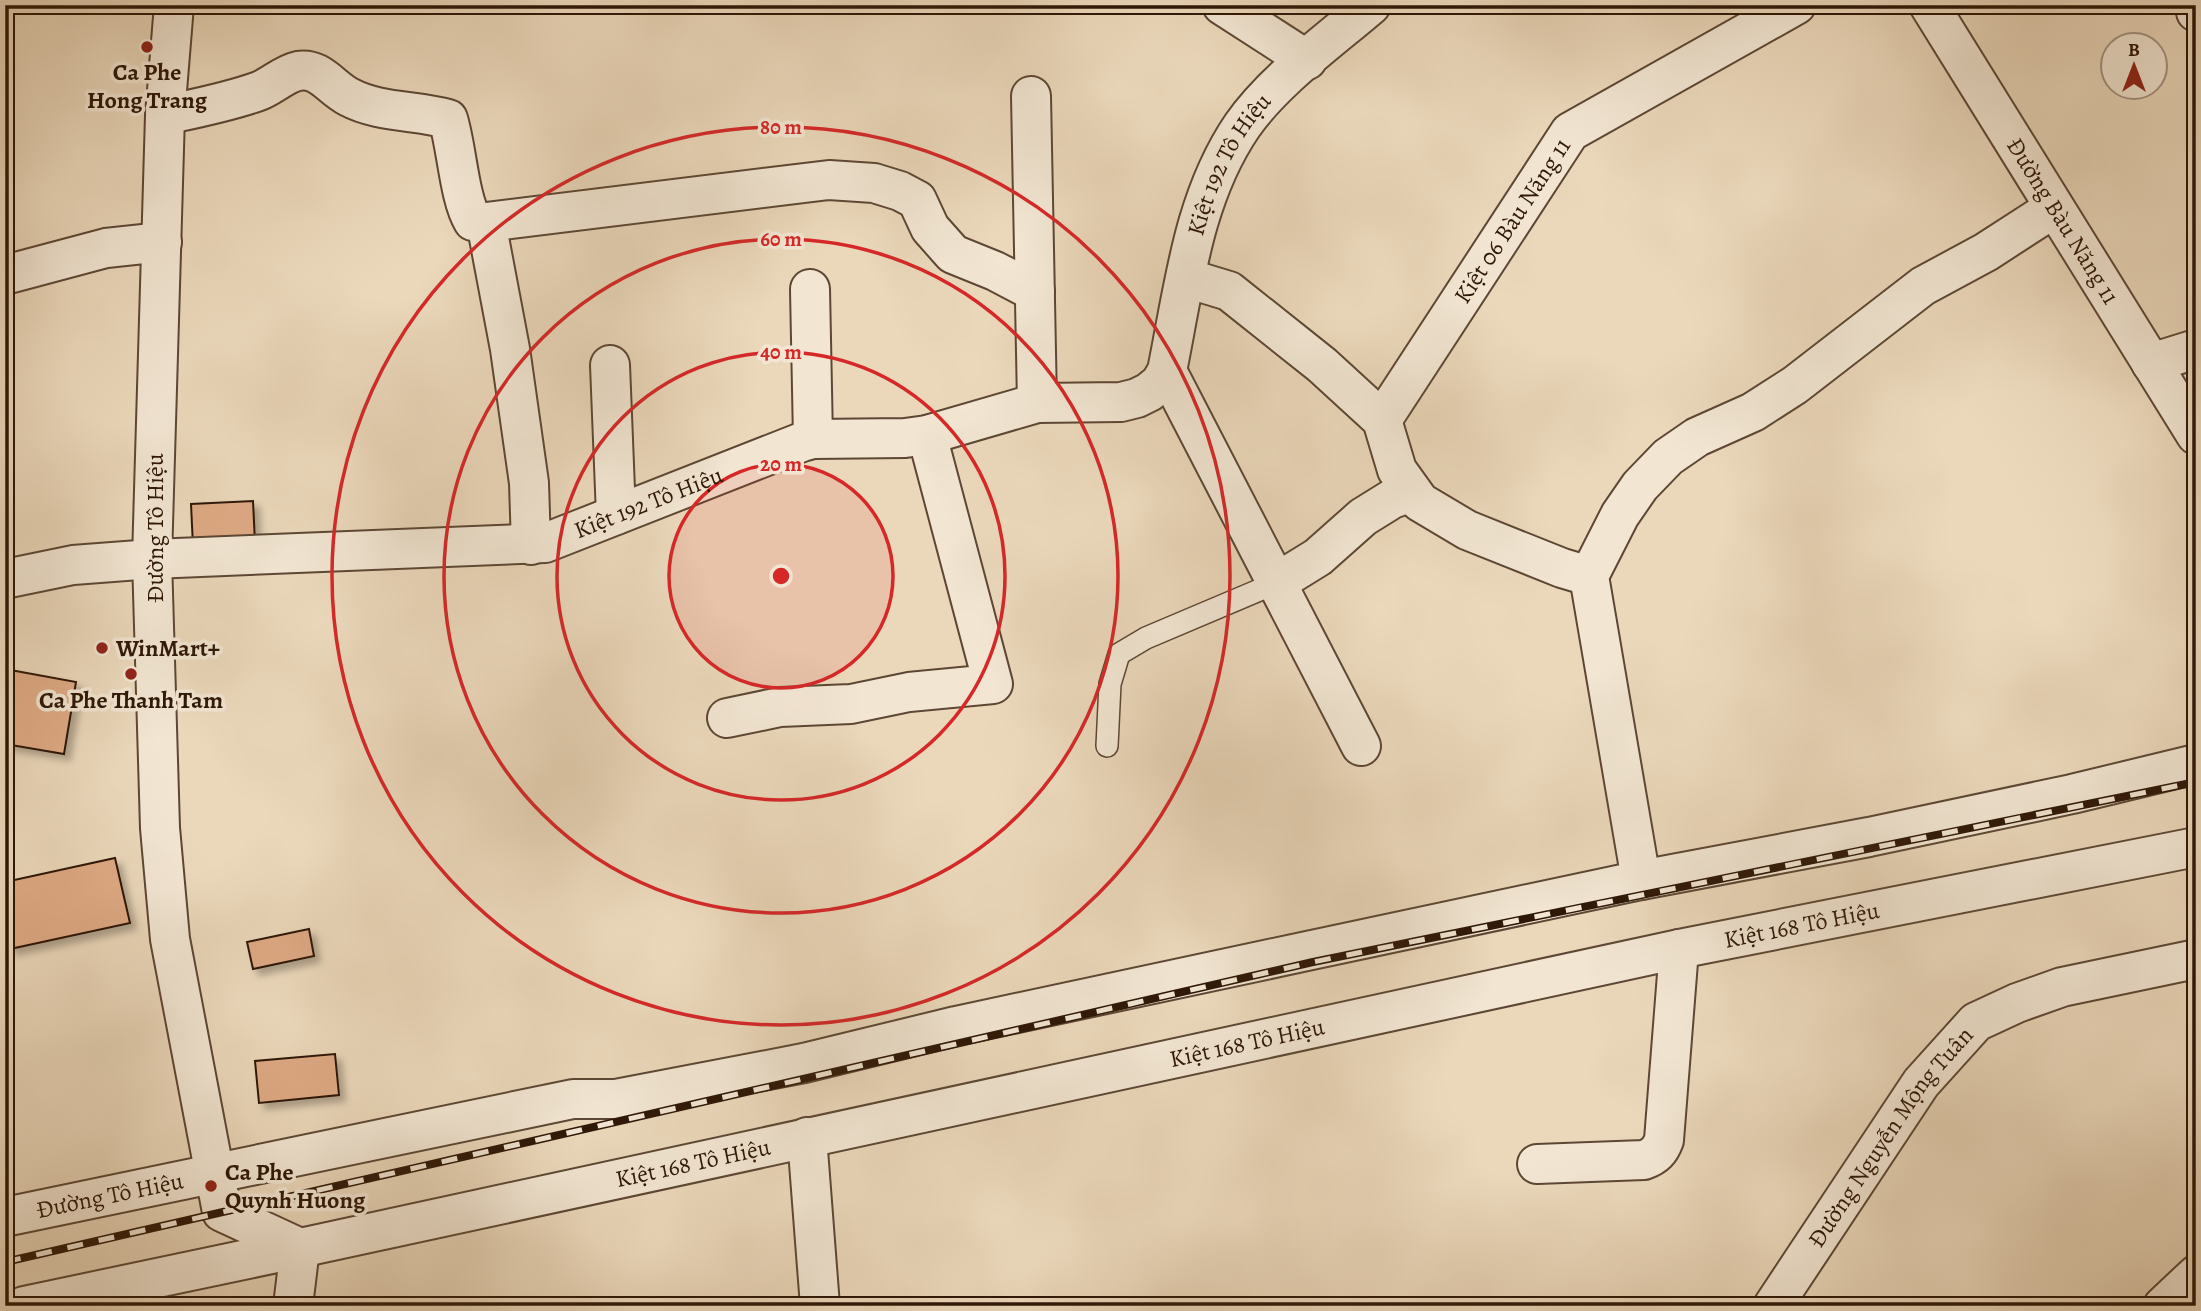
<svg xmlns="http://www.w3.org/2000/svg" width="2201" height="1311" font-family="Alegreya,serif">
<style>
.building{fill:#deaa85;stroke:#2e1707;stroke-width:2;filter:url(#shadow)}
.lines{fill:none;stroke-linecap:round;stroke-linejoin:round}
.service-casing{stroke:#5d4734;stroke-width:24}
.minor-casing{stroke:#5d4734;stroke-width:42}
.service{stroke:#f2e6d3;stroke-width:21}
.minor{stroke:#f2e6d3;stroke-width:38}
.rail-casing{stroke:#2e1707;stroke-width:8}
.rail{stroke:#f2e6d3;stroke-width:5;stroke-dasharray:16;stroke-linecap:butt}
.ring{fill:none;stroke:#d62828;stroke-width:3.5}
.poi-dot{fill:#8f2418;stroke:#f2e6d3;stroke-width:2.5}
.labels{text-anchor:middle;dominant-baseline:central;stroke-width:7;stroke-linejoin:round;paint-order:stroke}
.poi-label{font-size:24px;font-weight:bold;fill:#2e1707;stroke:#f2e6d3}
.street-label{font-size:24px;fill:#2e1707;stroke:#f2e6d3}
.centre{fill:#d62828;stroke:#f2e6d3;stroke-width:3.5}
.ring-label{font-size:21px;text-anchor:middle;font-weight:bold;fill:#d62828;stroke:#f2e6d3;stroke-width:7;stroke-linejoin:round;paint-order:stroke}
</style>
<defs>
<filter id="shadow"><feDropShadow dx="6" dy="6" stdDeviation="3.5" flood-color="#0004"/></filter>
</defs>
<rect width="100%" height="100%" fill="#ebd8bb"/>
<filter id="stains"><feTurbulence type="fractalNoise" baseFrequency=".00286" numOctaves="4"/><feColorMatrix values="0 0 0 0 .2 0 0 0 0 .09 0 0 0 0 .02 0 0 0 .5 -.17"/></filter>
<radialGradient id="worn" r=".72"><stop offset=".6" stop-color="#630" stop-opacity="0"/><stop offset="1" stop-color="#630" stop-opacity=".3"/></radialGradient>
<g class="building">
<polygon points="253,501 255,543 193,546 191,504"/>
<polygon points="5,669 76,682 64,754 5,744"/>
<polygon points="115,858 130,923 10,949 5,927 5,882"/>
<polygon points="309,929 314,956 253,969 247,942"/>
<polygon points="335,1054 339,1095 259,1103 255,1061"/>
</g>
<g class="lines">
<g class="service-casing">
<polyline id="service" points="1107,746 1110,684 1119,654 1146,638 1276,583"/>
</g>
<g class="minor-casing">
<g id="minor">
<polyline points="174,5 165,115 152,559 160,828 170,939 222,1212 300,1248 293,1306"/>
<polyline points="1222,5 1307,60"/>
<path id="s1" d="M1929 5 2196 435"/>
<polyline points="2195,5 2196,12"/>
<polyline points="1031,96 1037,403"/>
<path d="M165 115C197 108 229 102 259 91 272 86 284 74 298 71 320 67 331 88 349 97 379 113 416 110 448 119 457 148 459 198 473 221L486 222 829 180 874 183 900 191 917 200 930 228 953 254 995 271 1035 292"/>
<polyline points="486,222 510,349 529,483 531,545"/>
<polyline points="5,275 106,248 162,242"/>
<polyline points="1186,278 1229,291 1322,365 1382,420 1397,470 1420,502 1467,530 1562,568 1589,576"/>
<polyline points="810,289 813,439"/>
<polyline points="2151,363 2196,349"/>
<polyline points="610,365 616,515"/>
<polyline points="1167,371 1361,746"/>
<path id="s2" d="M1382 420 1570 132 1796 5"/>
<path id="s3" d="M5 579 73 565 152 559 545 543 802 442 813 439 905 438 927 435 1037 403 1121 402 1137 398 1149 392 1160 383 1167 371C1184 287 1193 198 1242 126 1273 81 1329 41 1371 5"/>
<polyline points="1276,583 1318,557 1363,517 1392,499 1412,492"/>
<polyline points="727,718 780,707 851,704 909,692 993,684 927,435"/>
<polyline points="1641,880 1589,576 1620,515 1640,486 1668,457 1697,437 1753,412 1795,385 1923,286 1986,252 2054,208"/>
<polyline points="807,1137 820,1306"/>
<path d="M1537 1164 1644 1160C1655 1156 1660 1151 1664 1140L1679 949"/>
<path id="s4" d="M5 1217 573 1099H616L804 1063 956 1026 1307 951 1641 880 1869 837 2072 794 2196 764"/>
<path id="s5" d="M24 1306 300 1248 1679 949 2196 847"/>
<path id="s6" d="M1773 1306 1921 1083 1976 1022 2017 1003 2062 987 2196 959"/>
<polyline points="2163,1306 2196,1275"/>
</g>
</g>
<use href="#service" class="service"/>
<use href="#minor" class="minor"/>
<g class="rail-casing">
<polyline id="rail" points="5,1262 1313,962 2196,782"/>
</g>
<use href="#rail" class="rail"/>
</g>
<circle cx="781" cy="576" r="112" fill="#d62828" fill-opacity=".12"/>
<g class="ring">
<circle cx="781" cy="576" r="112"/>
<circle cx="781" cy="576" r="224"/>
<circle cx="781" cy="576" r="337"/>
<circle cx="781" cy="576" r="449"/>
</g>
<g class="poi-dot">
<circle cx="147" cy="47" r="7"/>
<circle cx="102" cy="648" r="7"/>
<circle cx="131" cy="674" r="7"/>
<circle cx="211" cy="1186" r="7"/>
</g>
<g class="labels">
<g class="poi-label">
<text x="147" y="72">Ca Phe<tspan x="147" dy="28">Hong Trang</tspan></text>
<text x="116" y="648" text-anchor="start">WinMart+</text>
<text x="131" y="700">Ca Phe Thanh Tam</text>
<text x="225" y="1172" text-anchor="start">Ca Phe<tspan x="225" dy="28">Quynh Huong</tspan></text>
</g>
<g class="street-label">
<text stroke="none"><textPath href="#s3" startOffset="1418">Kiệt 192 Tô Hiệu</textPath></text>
<text stroke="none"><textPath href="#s2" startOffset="238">Kiệt 06 Bàu Năng 11</textPath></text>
<text stroke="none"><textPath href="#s1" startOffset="254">Đường Bàu Năng 11</textPath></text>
<text stroke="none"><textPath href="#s3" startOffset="653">Kiệt 192 Tô Hiệu</textPath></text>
<text transform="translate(155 528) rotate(-90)">Đường Tô Hiệu</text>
<text stroke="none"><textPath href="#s5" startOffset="1818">Kiệt 168 Tô Hiệu</textPath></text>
<text stroke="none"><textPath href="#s5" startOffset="1251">Kiệt 168 Tô Hiệu</textPath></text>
<text stroke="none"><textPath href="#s6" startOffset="206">Đường Nguyễn Mộng Tuân</textPath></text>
<text stroke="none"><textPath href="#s5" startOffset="684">Kiệt 168 Tô Hiệu</textPath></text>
<text stroke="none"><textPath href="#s4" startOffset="107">Đường Tô Hiệu</textPath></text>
</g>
</g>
<circle cx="781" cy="576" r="10" class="centre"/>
<g class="ring-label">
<text x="781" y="134">80 m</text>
<text x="781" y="246">60 m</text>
<text x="781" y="359">40 m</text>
<text x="781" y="471">20 m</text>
</g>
<rect width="2201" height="1311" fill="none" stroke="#ebd8bb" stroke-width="28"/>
<rect x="7" y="7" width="2187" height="1297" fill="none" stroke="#2e1707" stroke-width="3.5"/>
<rect x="14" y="14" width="2173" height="1283" fill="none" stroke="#2e1707" stroke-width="2"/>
<g transform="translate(2134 66)"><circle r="33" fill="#f2e6d3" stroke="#a49381" stroke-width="2"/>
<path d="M0-5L12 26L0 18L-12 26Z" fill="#8f2418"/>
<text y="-10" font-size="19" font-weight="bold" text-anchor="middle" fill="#2e1707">B</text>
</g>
<rect width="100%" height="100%" filter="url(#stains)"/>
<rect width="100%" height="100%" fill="url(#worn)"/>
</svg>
